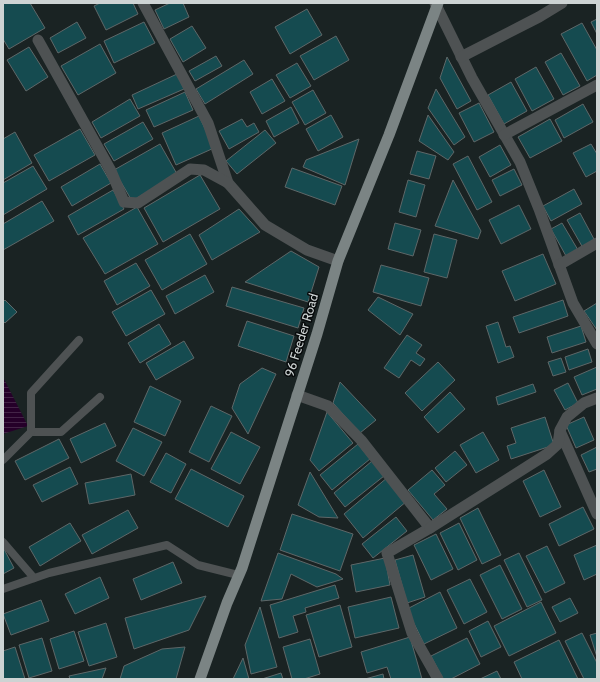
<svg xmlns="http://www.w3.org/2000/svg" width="600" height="682" font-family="Cabin,sans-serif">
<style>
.water{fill:url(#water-rules)}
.building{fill:#154b50;stroke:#5e6768}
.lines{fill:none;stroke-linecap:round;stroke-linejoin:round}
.service{stroke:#4e5253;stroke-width:8}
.minor{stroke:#4e5253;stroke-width:11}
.primary{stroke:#7b8484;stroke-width:11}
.labels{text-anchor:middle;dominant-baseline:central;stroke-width:3;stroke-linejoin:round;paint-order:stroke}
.street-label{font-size:13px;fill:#cdd3d3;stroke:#080b0c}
</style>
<defs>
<pattern id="water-rules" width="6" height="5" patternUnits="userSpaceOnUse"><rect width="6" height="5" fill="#250029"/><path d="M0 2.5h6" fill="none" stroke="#432447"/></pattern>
</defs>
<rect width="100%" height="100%" fill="#1a2323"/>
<polygon class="water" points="3,377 28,426 3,434"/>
<g class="building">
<polygon points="3,3 30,3 45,28 9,49 3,39"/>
<polygon points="100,3 133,3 138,14 106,30 94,6"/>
<polygon points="170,3 183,3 189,17 164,29 155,10"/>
<polygon points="307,9 322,35 290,54 275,27"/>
<polygon points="597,19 597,34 591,22"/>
<polygon points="77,22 86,38 58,53 50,38"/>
<polygon points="144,22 155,43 114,63 104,41"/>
<polygon points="582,23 597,50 597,75 587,81 561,34"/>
<polygon points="192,26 206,48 183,62 170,39"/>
<polygon points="336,36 349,60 314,80 300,56"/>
<polygon points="100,44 116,73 78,95 61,66"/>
<polygon points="29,47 48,77 26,91 7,60"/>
<polygon points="561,53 580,86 563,95 545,62"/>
<polygon points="216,56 222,66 195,81 189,71"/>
<polygon points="447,57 471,101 457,109 440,78"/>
<polygon points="244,60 253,74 205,104 196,89"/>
<polygon points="297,63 311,86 290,98 276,75"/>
<polygon points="536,67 554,99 532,111 515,79"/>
<polygon points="177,74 184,89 138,109 132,95"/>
<polygon points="272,79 285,101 262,114 250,92"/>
<polygon points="511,82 527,111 504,124 488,95"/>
<polygon points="436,89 465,137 454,145 428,108"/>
<polygon points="313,90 326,113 305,125 292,102"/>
<polygon points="185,92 193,110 154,127 146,110"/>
<polygon points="130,99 140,116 101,138 92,122"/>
<polygon points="479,103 494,132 474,142 459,113"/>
<polygon points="583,104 593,122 564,138 555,120"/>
<polygon points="291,107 299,123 274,137 266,121"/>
<polygon points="331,115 343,137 318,151 306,129"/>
<polygon points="428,115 454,152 448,160 419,141"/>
<polygon points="199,116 214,148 176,165 162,133"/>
<polygon points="242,119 247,127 254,123 259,132 229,149 219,131"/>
<polygon points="550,119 562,141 530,158 518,137"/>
<polygon points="143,122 153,139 114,161 104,144"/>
<polygon points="80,129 95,155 49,181 34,155"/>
<polygon points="265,130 276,143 237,174 226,161"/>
<polygon points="15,132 32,163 3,180 3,139"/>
<polygon points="359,139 345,185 303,167 306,160"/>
<polygon points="160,144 177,174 132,201 114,170"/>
<polygon points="591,144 597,154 597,171 586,177 573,153"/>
<polygon points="500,145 511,165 490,177 479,157"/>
<polygon points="417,151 436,156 429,179 410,174"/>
<polygon points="468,156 492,202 477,210 453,164"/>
<polygon points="100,164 111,183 72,206 61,187"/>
<polygon points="33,166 47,189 3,215 3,183"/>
<polygon points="292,168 342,186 335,205 285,187"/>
<polygon points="514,169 522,185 500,196 492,180"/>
<polygon points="200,175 220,209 163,242 144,208"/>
<polygon points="408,180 425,185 416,217 399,212"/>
<polygon points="453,180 481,231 478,239 435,226"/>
<polygon points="574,189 582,204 551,221 543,206"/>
<polygon points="113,190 124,209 78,235 68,216"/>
<polygon points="42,201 54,221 3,250 3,224"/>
<polygon points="519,205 531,229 501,244 489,220"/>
<polygon points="137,207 158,244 105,274 83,238"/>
<polygon points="239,209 260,232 212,260 199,235"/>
<polygon points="580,213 595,241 583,248 567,220"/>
<polygon points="395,223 421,230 413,256 388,249"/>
<polygon points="562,223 578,250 566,256 551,229"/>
<polygon points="190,234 207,264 162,290 145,260"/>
<polygon points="434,234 457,240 447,278 424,272"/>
<polygon points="291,251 319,267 308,302 245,282"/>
<polygon points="543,254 556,284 515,301 502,271"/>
<polygon points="136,263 150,286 117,305 104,281"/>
<polygon points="381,265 429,278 421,306 373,292"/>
<polygon points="205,275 214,292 175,314 166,296"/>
<polygon points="232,287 304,308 298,328 226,306"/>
<polygon points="151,290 165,314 126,336 112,312"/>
<polygon points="378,297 413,314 400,335 368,310"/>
<polygon points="5,300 17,312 5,323 3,321 3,302"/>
<polygon points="563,300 568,316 519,333 513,317"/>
<polygon points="597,303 597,330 584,311"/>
<polygon points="247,321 294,336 286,362 238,346"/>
<polygon points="498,322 506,347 510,346 514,357 498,363 486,326"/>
<polygon points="159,324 171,344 140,363 128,343"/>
<polygon points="581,326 586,342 552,353 547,337"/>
<polygon points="407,335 422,345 416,353 425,359 420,366 411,360 399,378 384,368"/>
<polygon points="184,341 194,358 156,380 146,363"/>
<polygon points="588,349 592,362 569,370 565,357"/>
<polygon points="561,358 566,372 553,376 548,362"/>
<polygon points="438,362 455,380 422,411 405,393"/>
<polygon points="597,367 597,389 582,395 574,377"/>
<polygon points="262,368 276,374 248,434 232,408 240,384"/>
<polygon points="340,382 376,420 360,433 333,403"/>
<polygon points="568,383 578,403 565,410 554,390"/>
<polygon points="533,384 536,392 498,405 496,397"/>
<polygon points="150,386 181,401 165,436 134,422"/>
<polygon points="450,392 465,409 438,433 424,417"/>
<polygon points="211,406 232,416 209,462 189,452"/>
<polygon points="327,412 353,443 319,471 310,460"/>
<polygon points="545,417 554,445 511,459 507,446 516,443 511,428"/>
<polygon points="584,417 594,440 576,448 566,425"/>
<polygon points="105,423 116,446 81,463 70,439"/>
<polygon points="133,428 162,442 144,476 116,461"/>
<polygon points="231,432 260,447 240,484 211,469"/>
<polygon points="483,432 499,460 476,473 460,445"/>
<polygon points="59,439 69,458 25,480 15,461"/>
<polygon points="358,444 370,459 332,490 320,475"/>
<polygon points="597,447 597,469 589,472 581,455"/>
<polygon points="455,451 467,465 446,482 435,468"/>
<polygon points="166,453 186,464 171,493 150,482"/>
<polygon points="372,461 384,476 345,507 334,493"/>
<polygon points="70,467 78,484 42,502 33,485"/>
<polygon points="191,469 244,496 228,527 175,499"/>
<polygon points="432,470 445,485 434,494 447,509 433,520 408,490"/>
<polygon points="544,470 561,507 540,517 523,481"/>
<polygon points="310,472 338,518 319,517 298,505"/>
<polygon points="131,474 135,495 89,504 85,483"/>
<polygon points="388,477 407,501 363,538 344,514"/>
<polygon points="583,507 594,529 559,546 549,524"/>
<polygon points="478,508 501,555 482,564 460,518"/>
<polygon points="128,510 138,528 92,554 82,535"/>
<polygon points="292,514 353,534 340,571 280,550"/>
<polygon points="396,517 407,531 373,558 362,544"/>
<polygon points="70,523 81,541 40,566 29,547"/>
<polygon points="459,523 477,560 458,570 440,533"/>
<polygon points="436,534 453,569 431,580 414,545"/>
<polygon points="597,545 597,574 584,580 574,555"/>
<polygon points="547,546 565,583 545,593 526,556"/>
<polygon points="4,549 14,568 3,574 3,550"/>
<polygon points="278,553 336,574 343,579 317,587 291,574 282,599 261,601"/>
<polygon points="519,553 542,600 527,607 504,560"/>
<polygon points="413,555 425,597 407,603 395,560"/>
<polygon points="385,558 390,585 356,592 351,565"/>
<polygon points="173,562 182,583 141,600 133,579"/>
<polygon points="500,565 522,609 502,619 480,575"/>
<polygon points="100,577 109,598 75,614 65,594"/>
<polygon points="470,579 487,612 464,624 447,590"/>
<polygon points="335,585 339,598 305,608 306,612 293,616 298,632 279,638 270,605"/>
<polygon points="440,592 457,628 424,644 407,609"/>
<polygon points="206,596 189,630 134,649 125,618"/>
<polygon points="391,597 399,628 355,638 348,607"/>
<polygon points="570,598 578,613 560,622 552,607"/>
<polygon points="41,600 49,621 11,635 3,614"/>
<polygon points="541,602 556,633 509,656 494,626"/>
<polygon points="340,605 352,647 319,657 306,615"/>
<polygon points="260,607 277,667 251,674 245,645"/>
<polygon points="488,621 501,647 481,657 469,631"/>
<polygon points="106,623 117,657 89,666 78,632"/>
<polygon points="74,631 84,661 59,669 50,639"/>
<polygon points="582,633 597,663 597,679 584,679 565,641"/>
<polygon points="597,633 597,657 590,635"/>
<polygon points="410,637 422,679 391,679 387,667 367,673 361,652"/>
<polygon points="42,638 52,671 29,678 19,645"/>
<polygon points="467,638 480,664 451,679 443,679 431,656"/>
<polygon points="310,639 320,674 304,679 292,679 283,647"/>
<polygon points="559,640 578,679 522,679 514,662"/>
<polygon points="15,647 25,679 3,679 3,651"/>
<polygon points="185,647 176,679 120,679 124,666 162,649"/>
<polygon points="243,658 249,679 233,679"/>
<polygon points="106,668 102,679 70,679 69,676"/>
<polygon points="497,671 501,679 480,679"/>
<polygon points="281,673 283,679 262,679"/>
<polygon points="383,674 384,679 365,679"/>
</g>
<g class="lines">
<g class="service">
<polyline points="31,432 61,432 100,397"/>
<polyline points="3,460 31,432 31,393 79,340"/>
<polyline points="3,542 34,578"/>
<polyline points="3,589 49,573 167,545 198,565 238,575"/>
</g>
<g class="minor">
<polyline points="143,3 208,123 228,183 265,225 307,250 338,261"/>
<polyline points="435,3 472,78 520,162 539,209 573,303 597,344"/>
<polyline points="38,40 111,171 124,202 138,203 190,169 204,170 228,183"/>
<polyline points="461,57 539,17 562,3"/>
<polyline points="504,135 597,85"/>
<polyline points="559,265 597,243"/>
<polyline points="297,395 328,406 361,440 430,528 387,553 412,633 438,679"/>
<polyline points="560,431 597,514"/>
<polyline points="430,528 547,454 558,444 560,430 567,417 584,403 597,398"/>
</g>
<polyline class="primary" points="200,679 227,603 242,568 317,334 338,261 389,135 438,3"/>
</g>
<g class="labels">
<g class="street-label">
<text transform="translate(301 335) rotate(-73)">96 Feeder Road</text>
</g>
</g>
<rect width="600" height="682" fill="none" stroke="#cdd3d3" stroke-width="8"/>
</svg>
